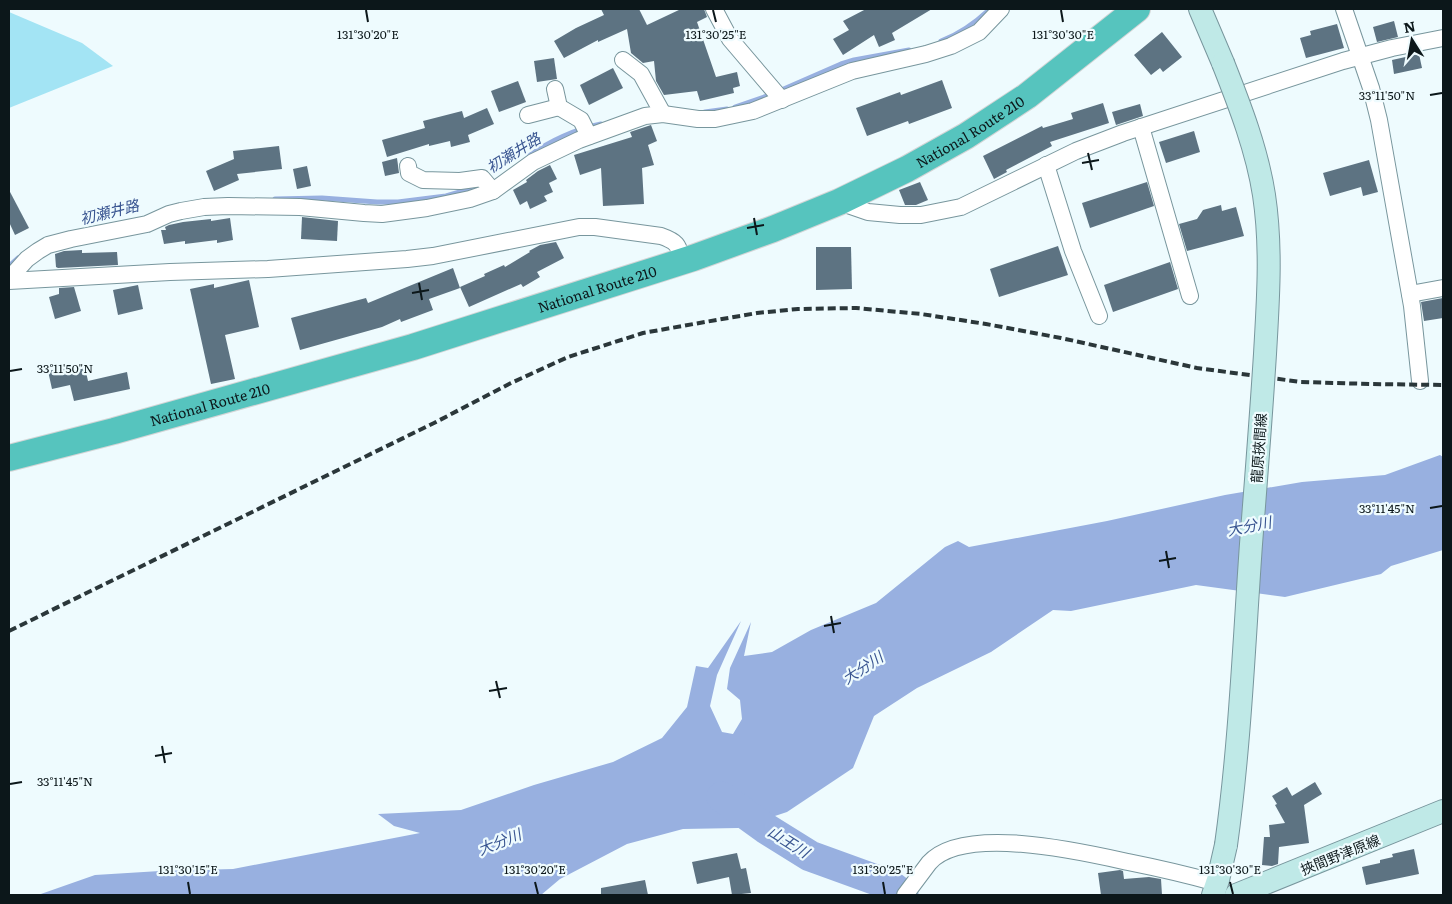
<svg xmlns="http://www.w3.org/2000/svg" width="1452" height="904" font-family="Literata,'Noto Sans JP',serif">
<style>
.green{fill:#a3e4f4}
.water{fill:#98b0e0}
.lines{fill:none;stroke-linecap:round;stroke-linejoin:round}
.stream{stroke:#98b0e0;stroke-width:5}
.river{stroke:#98b0e0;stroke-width:31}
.building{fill:#5d7382}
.minor-casing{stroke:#78969d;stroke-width:18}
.secondary-casing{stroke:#78969d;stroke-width:24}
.trunk-casing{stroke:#d3d5d6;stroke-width:28}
.minor{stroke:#fff;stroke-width:16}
.secondary{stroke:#bfe9e7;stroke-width:22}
.trunk{stroke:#56c4be;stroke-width:26}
.rail{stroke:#2b373a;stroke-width:4;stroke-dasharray:8 4;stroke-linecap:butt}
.secondary-bridge-casing{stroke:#78969d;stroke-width:24;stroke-linecap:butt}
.secondary-bridge{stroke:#bfe9e7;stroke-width:22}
.ticks{fill:none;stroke:#0c171a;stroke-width:2}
.labels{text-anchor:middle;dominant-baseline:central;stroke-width:4.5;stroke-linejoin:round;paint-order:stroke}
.street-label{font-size:14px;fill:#0c171a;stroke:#eefbfe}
.water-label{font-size:15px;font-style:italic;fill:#395591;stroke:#eefbfe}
.ticks-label{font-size:12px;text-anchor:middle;fill:#0c171a;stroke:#eefbfe;stroke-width:4.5;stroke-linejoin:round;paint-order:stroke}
</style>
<rect width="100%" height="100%" fill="#eefbfe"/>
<polygon class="green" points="9,12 82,43 113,66 9,108"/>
<polygon class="water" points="1440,455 1443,457 1443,550 1391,566 1381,574 1285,597 1196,585 1071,611 1053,610 991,652 917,688 874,716 853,768 787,812 738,828 683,829 627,844 560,879 541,895 38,895 95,875 160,871 233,869 420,833 394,826 378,814 461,810 534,785 613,762 662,738 687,707 696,666 708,668 741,621 717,675 710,706 722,732 733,734 742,719 740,700 727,689 730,668 751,622 744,656 772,652 811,630 876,603 945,547 958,541 969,547 1107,521 1225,495 1302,482 1385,475"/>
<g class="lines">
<g class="stream">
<path d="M941 41C960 34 975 23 990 9"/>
<polyline points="735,107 770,95 841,64 854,60 909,50"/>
<polyline points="705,112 727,109"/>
<path d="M529 156C549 141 576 129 601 124"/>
<polyline points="275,199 322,198 377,202 398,202 446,196 484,185"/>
<polyline points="9,266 18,258"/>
</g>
<polyline class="river" points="722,797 765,828 810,856 890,885 903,895"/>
</g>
<g class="building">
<polygon points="601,9 639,9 647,25 681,9 704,9 707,17 697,22 716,77 737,72 740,86 733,88 734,93 700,101 697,91 664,95 656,81 654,61 643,63 631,53 627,29 598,42 598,40 564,58 554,41 576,28 604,15"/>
<polygon points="866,9 932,9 892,33 895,40 879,47 874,35 843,55 833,39 849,30 843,21"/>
<polygon points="1394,21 1398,37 1377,42 1373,27"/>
<polygon points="1337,24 1344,48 1306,58 1300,38 1311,35 1310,31"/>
<polygon points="1162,32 1182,57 1163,72 1160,68 1151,75 1134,55"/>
<polygon points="1419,54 1422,68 1394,74 1392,60"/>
<polygon points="554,58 557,79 537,82 534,61"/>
<polygon points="613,68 623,88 589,105 580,85"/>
<polygon points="942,80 952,108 909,124 908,121 867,136 856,108 900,92 901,95"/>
<polygon points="518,81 526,102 499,112 491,91"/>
<polygon points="1103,103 1109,123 1050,142 1052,146 1006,170 1007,172 994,179 983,156 1042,126 1043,128 1073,119 1071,113"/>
<polygon points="1140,104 1143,116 1116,125 1112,112"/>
<polygon points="487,108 494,124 468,135 470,142 451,147 450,141 429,146 429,144 387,157 382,140 425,128 423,121 462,111 464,118"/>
<polygon points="651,125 657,141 648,145 654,165 642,168 644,204 603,206 601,168 580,175 574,155 632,137 630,132"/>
<polygon points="1194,131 1200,152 1166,163 1159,142"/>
<polygon points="279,146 282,169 237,174 239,180 214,191 206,171 234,159 233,151"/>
<polygon points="397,158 399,173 385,176 382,162"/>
<polygon points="1369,160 1378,192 1363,196 1361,187 1330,196 1323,173"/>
<polygon points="550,165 557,179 549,183 553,192 544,196 547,201 530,209 527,201 520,205 513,190 527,182 526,180 538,171"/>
<polygon points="307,166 311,186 297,189 293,169"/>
<polygon points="920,182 928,200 916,205 905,205 899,190"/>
<polygon points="1147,182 1154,206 1090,228 1082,203"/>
<polygon points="9,190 29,228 15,235 9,222"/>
<polygon points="1221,205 1222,211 1236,207 1244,236 1187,251 1179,224 1197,219 1203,210"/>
<polygon points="302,217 338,221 337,241 301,239"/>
<polygon points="230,218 233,240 217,243 217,240 185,244 185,241 164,244 161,230 166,230 165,227 169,225 183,222 211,219 211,221"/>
<polygon points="556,242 564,258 537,272 540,277 523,287 521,284 469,307 460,287 485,276 484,274 504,265 505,267 530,252 529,251 540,245"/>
<polygon points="1058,246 1068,275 999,297 990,269"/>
<polygon points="816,247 851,247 852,289 816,290"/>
<polygon points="82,250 82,253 117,252 118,265 58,268 56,267 55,254 64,251"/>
<polygon points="1170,262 1178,289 1113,312 1104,285"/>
<polygon points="453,268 460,288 429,299 433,310 401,322 400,319 382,327 300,350 291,318 366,298 368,303"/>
<polygon points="249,280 259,327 225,335 235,379 211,384 190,289 214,284 214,288"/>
<polygon points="138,285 143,309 118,315 113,290"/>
<polygon points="74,287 81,311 55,319 49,297 59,294 59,288"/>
<polygon points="1443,298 1443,318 1424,321 1421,302"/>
<polygon points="84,363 88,381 127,372 130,389 74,401 70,385 52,389 48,371"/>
<polygon points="1315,782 1322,794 1304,805 1309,843 1279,847 1278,864 1272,866 1262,865 1264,837 1270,837 1269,825 1285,823 1275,805 1277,804 1272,796 1287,787 1292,796"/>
<polygon points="1414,849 1419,874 1366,885 1362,867 1380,863 1380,860 1393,857 1392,854"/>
<polygon points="737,853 741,869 746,868 751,893 732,895 729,877 697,884 692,862"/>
<polygon points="1120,870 1123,871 1124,879 1149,877 1161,879 1162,895 1101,895 1098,873"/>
<polygon points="645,880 648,895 601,895 601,888"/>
</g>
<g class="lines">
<g class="minor-casing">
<g id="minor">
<polyline points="714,9 730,39 782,100"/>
<polyline points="1344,9 1371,88 1379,120 1412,306 1420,381"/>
<polyline points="623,60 641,74 663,114"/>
<polyline points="555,89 559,107 581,120 589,136"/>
<polyline points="528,115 559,107"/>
<polyline points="1141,127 1190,296"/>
<polyline points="1046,165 1073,251 1099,316"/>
<polyline points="408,166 409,173 423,180 460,181 482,178 493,191"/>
<polyline points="839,202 868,212 900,215 921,215 961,207 1076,151 1123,133 1343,61 1392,48 1443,38"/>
<polyline points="9,279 27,259 38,251 48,245 71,239 147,224 169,214 181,211 204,207 228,206 300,207 364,213 382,214 427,208 470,199 493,191 533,162 579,140 645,116 663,114 698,119 715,119 753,111 852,71 926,54 951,46 979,32 1001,9"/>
<path d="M9 281 170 272 268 269 407 259 433 256 579 227H595L661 236C678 242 678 245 683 261"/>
<polyline points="1410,294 1443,288"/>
<path d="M905 895 929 863C963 824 1083 852 1128 862 1158 868 1188 875 1217 883"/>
</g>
</g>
<g class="secondary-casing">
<g id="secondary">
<polyline points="1200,9 1223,63"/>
<polyline points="1213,895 1218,880 1226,845"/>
<polyline points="1236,895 1443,811"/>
</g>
</g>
<g class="trunk-casing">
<g id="trunk">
<path id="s1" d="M9 458 114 431 413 347 693 258 773 229 839 202 907 169 966 136 1027 96 1137 9"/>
</g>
</g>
<use href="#minor" class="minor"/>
<use href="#secondary" class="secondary"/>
<use href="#trunk" class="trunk"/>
<polyline class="rail" points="9,631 434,423 511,383 568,357 643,333 705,322 757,313 798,309 856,308 921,314 986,324 1061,338 1197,368 1301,382 1371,384 1443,385"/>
<g class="secondary-bridge-casing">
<path id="secondary-bridge" d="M1223 63C1240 106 1257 150 1264 195 1272 248 1268 301 1265 354 1261 417 1256 481 1251 544 1244 644 1240 745 1226 845"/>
</g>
<use href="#secondary-bridge" class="secondary-bridge"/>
</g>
<path class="ticks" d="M366 10 368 22M713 10 716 22M1061 10 1063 22M1430 95 1442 93M1088 153 1092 170M1082 163 1099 160M754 218 757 235M747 228 764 225M419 283 422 300M412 293 429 290M10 371 22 369M1430 508 1442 506M1166 551 1169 568M1159 561 1176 558M831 616 834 633M824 626 841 623M496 681 500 698M489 691 507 688M162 746 165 763M155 756 172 753M10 784 22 782M188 882 190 894M535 882 538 894M883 882 885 894M1230 882 1233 894"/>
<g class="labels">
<g class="street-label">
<text stroke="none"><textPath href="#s1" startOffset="1018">National Route 210</textPath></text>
<text stroke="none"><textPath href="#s1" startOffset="612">National Route 210</textPath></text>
<text stroke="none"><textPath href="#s1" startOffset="208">National Route 210</textPath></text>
<text transform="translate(1258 448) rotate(-86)">龍原挾間線</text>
<text transform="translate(1340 854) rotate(-22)">挾間野津原線</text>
</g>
<g class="water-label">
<text transform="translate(513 152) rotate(-32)">初瀬井路</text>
<text transform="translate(109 211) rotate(-14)">初瀬井路</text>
<text transform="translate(1249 525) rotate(-11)">大分川</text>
<text transform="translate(862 667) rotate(-33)">大分川</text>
<text transform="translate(499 841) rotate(-22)">大分川</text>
<text transform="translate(789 841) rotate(32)">山王川</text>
</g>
</g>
<g class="ticks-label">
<text x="368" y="39">131°30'20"E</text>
<text x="716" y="39">131°30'25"E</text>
<text x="1063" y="39">131°30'30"E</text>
<text x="1387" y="100">33°11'50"N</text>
<text x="65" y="373">33°11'50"N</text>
<text x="1387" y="513">33°11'45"N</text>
<text x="65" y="786">33°11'45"N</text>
<text x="188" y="874">131°30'15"E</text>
<text x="535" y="874">131°30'20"E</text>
<text x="883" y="874">131°30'25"E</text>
<text x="1230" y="874">131°30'30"E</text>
</g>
<rect width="1452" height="904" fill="none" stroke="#0c171a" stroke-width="20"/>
<g transform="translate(1412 40) rotate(349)" stroke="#eefbfe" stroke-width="4" paint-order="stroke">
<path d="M0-4L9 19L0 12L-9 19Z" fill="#0c171a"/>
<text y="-8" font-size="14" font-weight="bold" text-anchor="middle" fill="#0c171a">N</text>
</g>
</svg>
